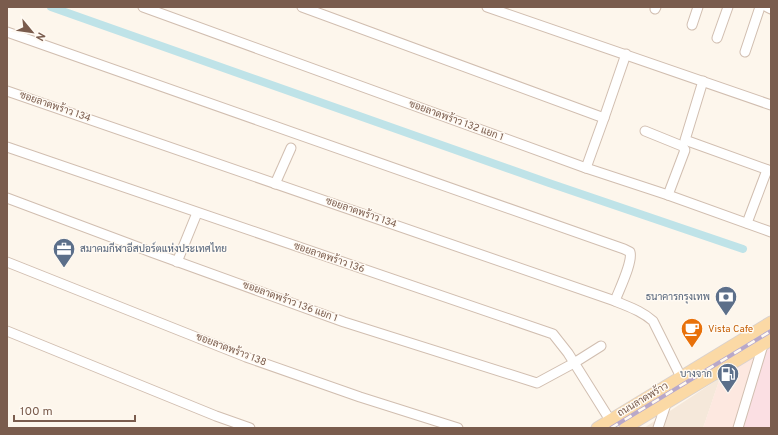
<svg xmlns="http://www.w3.org/2000/svg" width="778" height="435" font-family="Overpass,Sarabun,sans-serif">
<style>
.residential{fill:#f5e8da}
.commercial{fill:#fde8e0}
.medical{fill:#fbdfe3}
.lines{fill:none;stroke-linecap:round;stroke-linejoin:round}
.canal{stroke:#bfe3e8;stroke-width:8}
.minor-casing{stroke:#d1beb0;stroke-width:11}
.major-casing{stroke:#dad1cd;stroke-width:13}
.minor{stroke:#fff;stroke-width:9}
.major{stroke:#fbd9a5;stroke-width:11}
.rail-casing{stroke:#b9a8c9;stroke-width:4}
.rail{stroke:#fffaf3;stroke-width:2.5;stroke-dasharray:8;stroke-linecap:butt}
.labels{text-anchor:middle;dominant-baseline:central;stroke-width:3;stroke-linejoin:round;paint-order:stroke}
.street-label{font-size:10px;fill:#7a5c4d;stroke:#fffaf3}
.service-label{font-size:10px;fill:#4e5e75;stroke:#fffaf3;text-anchor:end}
.food-label{font-size:10px;fill:#c56008;stroke:#fffaf3;text-anchor:start}
</style>
<rect width="100%" height="100%" fill="#fdf6ec"/>
<polygon class="residential" points="720,378 703,428 644,428"/>
<polygon class="commercial" points="764,350 742,428 703,428 720,378"/>
<polygon class="medical" points="771,346 771,428 742,428 764,350"/>
<g class="lines">
<polyline class="canal" points="51,7 549,183 743,249"/>
<g class="minor-casing">
<g id="minor">
<polyline points="143,7 586,168 668,195 771,232"/>
<polyline points="302,7 604,118"/>
<polyline points="487,7 771,105"/>
<polyline points="767,7 771,9"/>
<polyline points="655,9 656,7"/>
<polyline points="692,25 698,7"/>
<path d="M7 32 624 249 630 252C633 262 619 290 615 301"/>
<polyline points="717,38 728,7"/>
<polyline points="745,52 760,7"/>
<polyline points="703,81 685,140 771,171"/>
<path d="M7 91 615 301C629 307 642 311 653 321L681 377"/>
<polyline points="645,131 682,146 685,150 668,195"/>
<polyline points="7,147 553,334 568,353 610,420"/>
<polyline points="586,168 604,118 626,54"/>
<polyline points="275,184 291,148"/>
<polyline points="7,198 151,252 344,322 537,383 574,363 601,346"/>
<polyline points="747,223 767,170"/>
<polyline points="7,262 246,357 360,397 458,428"/>
<polyline points="177,262 197,213"/>
<polyline points="7,331 216,416 250,428"/>
<polyline points="658,428 666,404"/>
<polyline points="738,428 763,345"/>
</g>
</g>
<g class="major-casing">
<g id="major">
<polyline points="597,428 771,322"/>
<polyline points="625,428 771,340"/>
</g>
</g>
<use href="#minor" class="minor"/>
<use href="#major" class="major"/>
<g class="rail-casing">
<polyline id="rail" points="611,428 771,331"/>
</g>
<use href="#rail" class="rail"/>
</g>
<defs>
<g id="office-pin" transform="scale(1.15)"><path d="M0 17L-7.5 6A9.5 9.5 0 1 1 7.5 6Z" fill="#5c6f8a" stroke="#fffaf3"/><path d="M-6-3h4V-5.5h4V-3h4V5H-6ZM-1-4.5V-3h2v-1.5ZM-6 0V1H6V0Z" fill="#fff"/></g>
<g id="bank-pin" transform="scale(1.15)"><path d="M0 17L-7.5 6A9.5 9.5 0 1 1 7.5 6Z" fill="#5c6f8a" stroke="#fffaf3"/><path d="M-6-4H6V4H-6ZM0-2.3a2.3 2.3 0 1 0 0 4.6a2.3 2.3 0 1 0 0-4.6Z" fill="#fff"/></g>
<g id="cafe-pin" transform="scale(1.15)"><path d="M0 17L-7.5 6A9.5 9.5 0 1 1 7.5 6Z" fill="#e8710a" stroke="#fffaf3"/><path d="M-5.5-4.5H6V0H3Q3 3.5 0 3.5H-2.5Q-5.5 3.5-5.5 0ZM3-3.2v2h1.7v-2ZM-6 4.5H4V6H-6Z" fill="#fff"/></g>
<g id="fuel-pin" transform="scale(1.15)"><path d="M0 17L-7.5 6A9.5 9.5 0 1 1 7.5 6Z" fill="#5c6f8a" stroke="#fffaf3"/><path d="M-5.5-6h7V0h2V4h1.3V-2.5L3-4.5l.8-.8L6-3V5H2.5V1h-1V6h-7ZM-4.2-4.7v3.2H.2V-4.7Z" fill="#fff"/></g>
</defs>
<g fill-rule="evenodd">
<use href="#office-pin" x="64" y="249"/>
<use href="#bank-pin" x="726" y="297"/>
<use href="#cafe-pin" x="692" y="329"/>
<use href="#fuel-pin" x="728" y="374"/>
</g>
<g class="labels">
<g class="street-label">
<text transform="translate(55 107) rotate(19)">ซอยลาดพร้าว 134</text>
<text transform="translate(456 121) rotate(20)">ซอยลาดพร้าว 132 แยก 1</text>
<text transform="translate(361 213) rotate(19)">ซอยลาดพร้าว 134</text>
<text transform="translate(329 258) rotate(19)">ซอยลาดพร้าว 136</text>
<text transform="translate(290 302) rotate(20)">ซอยลาดพร้าว 136 แยก 1</text>
<text transform="translate(231 350) rotate(21)">ซอยลาดพร้าว 138</text>
<text transform="translate(643 400) rotate(-31)">ถนนลาดพร้าว</text>
</g>
<g class="service-label">
<text x="80" y="249" text-anchor="start">สมาคมกีฬาอีสปอร์ตแห่งประเทศไทย</text>
<text x="710" y="297">ธนาคารกรุงเทพ</text>
<text x="712" y="374">บางจาก</text>
</g>
<g class="food-label">
<text x="708" y="329">Vista Cafe</text>
</g>
</g>
<rect width="778" height="435" fill="none" stroke="#7a5c4d" stroke-width="16"/>
<g transform="translate(32 32) rotate(119)" stroke="#fffaf3" stroke-width="3" paint-order="stroke">
<path d="M0-3L7 15L0 10L-7 15Z" fill="#7a5c4d"/>
<text y="-6" font-size="11" font-weight="bold" text-anchor="middle" fill="#7a5c4d">N</text>
</g>
<path d="M14 415v6h121v-6" fill="none" stroke="#7a5c4d" stroke-width="2"/>
<text x="20" y="415" font-size="12" fill="#7a5c4d" stroke="#fffaf3" stroke-width="3" paint-order="stroke">100 m</text>
</svg>
